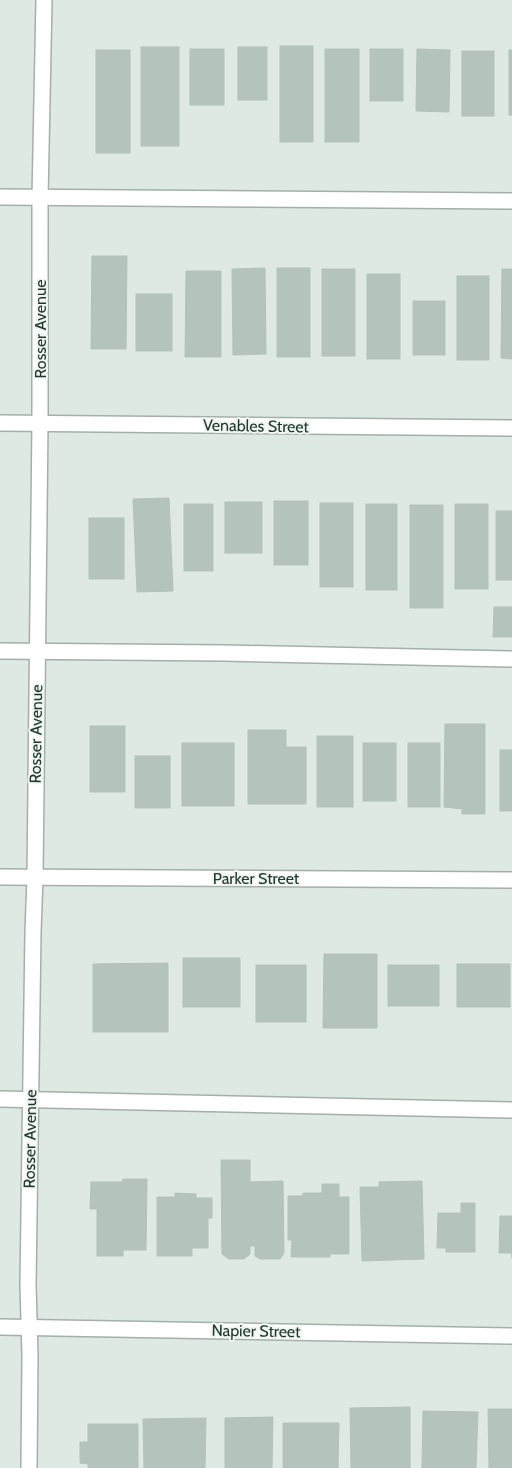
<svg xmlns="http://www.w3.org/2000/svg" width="512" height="1468" font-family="Cabin,sans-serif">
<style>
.building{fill:#b5c3bd;stroke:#b3c1ba}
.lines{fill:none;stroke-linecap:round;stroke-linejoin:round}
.service-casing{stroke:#a3b0aa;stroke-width:18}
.minor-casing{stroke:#a3b0aa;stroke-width:18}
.tertiary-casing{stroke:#a3b0aa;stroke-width:18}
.service{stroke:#fff;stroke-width:15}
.minor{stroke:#fff;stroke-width:15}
.tertiary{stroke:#fff;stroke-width:15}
.labels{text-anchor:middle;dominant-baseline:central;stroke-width:4;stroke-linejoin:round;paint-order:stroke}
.street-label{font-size:16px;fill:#223730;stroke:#eff6f2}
</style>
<rect width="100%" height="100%" fill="#dfe9e4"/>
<g class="building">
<rect x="280" y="46" width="33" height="96"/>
<rect x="141" y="47" width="38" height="99"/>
<rect x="238" y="47" width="29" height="53"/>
<rect x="190" y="49" width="34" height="56"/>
<rect x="325" y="49" width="34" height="93"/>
<rect x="370" y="49" width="33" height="52"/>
<polygon points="417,49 450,50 449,112 416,111"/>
<rect x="96" y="50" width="34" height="103"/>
<rect x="509" y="50" width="3" height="65"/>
<rect x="462" y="51" width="32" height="65"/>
<polygon points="92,256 127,256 126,349 91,349"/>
<polygon points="265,268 266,354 233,355 232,269"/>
<rect x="277" y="268" width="33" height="89"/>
<rect x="322" y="269" width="33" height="87"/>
<polygon points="502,269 512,269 512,359 501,358"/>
<polygon points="186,271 221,271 221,357 185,357"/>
<rect x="367" y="274" width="33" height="85"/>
<rect x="457" y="276" width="32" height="84"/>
<rect x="136" y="294" width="36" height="57"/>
<rect x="413" y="301" width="32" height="54"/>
<polygon points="169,498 173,591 137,592 133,499"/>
<rect x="274" y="501" width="34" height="64"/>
<rect x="225" y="502" width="37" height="51"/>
<rect x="320" y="503" width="33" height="84"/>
<rect x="184" y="504" width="29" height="67"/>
<rect x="366" y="504" width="31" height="86"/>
<rect x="455" y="504" width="33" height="85"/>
<rect x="410" y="505" width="33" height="103"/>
<rect x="496" y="511" width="16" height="69"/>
<rect x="89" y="518" width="35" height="61"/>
<polygon points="494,607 512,607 512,637 493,637"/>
<polygon points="445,724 485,724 485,814 462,814 462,809 444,807"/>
<rect x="90" y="726" width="35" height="66"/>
<polygon points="248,730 286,730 286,747 306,747 306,804 248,804"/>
<rect x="317" y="736" width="36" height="71"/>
<rect x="182" y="743" width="52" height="63"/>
<rect x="363" y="743" width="33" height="58"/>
<rect x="408" y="743" width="32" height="64"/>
<rect x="500" y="750" width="12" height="61"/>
<rect x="135" y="756" width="35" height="52"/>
<polygon points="324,954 377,954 377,1028 323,1028"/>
<rect x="183" y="958" width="57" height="49"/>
<polygon points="168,963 168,1032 93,1032 93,964"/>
<rect x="457" y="964" width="53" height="43"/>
<rect x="256" y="965" width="50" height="57"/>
<rect x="388" y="965" width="51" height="41"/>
<polygon points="221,1160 250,1160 250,1182 283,1181 284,1253 280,1259 260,1259 255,1256 255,1246 250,1246 250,1254 244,1259 229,1259 222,1254"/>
<polygon points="123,1179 147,1179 146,1250 123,1250 123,1256 97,1256 97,1209 90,1209 91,1182 122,1182"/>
<polygon points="422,1181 424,1259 362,1261 360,1187 379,1187 379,1182"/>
<polygon points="322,1184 339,1184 339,1197 349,1197 349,1254 330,1254 330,1257 291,1257 292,1240 288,1240 288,1196 303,1196 303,1193 322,1193"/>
<polygon points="175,1193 196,1194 196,1198 212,1198 212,1218 208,1218 208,1248 192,1248 192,1256 157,1256 157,1197 175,1197"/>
<polygon points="461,1203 475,1203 475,1252 446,1252 446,1248 437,1248 438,1213 461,1213"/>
<polygon points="500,1216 512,1216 512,1258 512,1253 499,1253"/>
<polygon points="410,1407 410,1468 351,1468 350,1408"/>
<polygon points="488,1409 512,1409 512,1468 489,1468"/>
<polygon points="423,1411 478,1412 476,1468 422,1468"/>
<polygon points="273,1417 272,1468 225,1468 225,1418"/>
<polygon points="206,1418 205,1468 144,1468 143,1419"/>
<polygon points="283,1423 339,1423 338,1468 283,1468"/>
<polygon points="88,1424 138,1424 138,1468 88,1468 88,1464 80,1463 80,1442 88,1442"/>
</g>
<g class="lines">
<g class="service-casing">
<g id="service">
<polyline points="0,197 512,201"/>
<polyline points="0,651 224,653 512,659"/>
<polyline points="0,1099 512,1110"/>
</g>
</g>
<g class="minor-casing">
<g id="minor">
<polyline points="0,423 512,428"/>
<polyline points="0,1327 512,1336"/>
<polyline points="29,1468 30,1356 28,1285 33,932 35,877 40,423 40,198 44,0"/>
</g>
</g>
<g class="tertiary-casing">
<polyline id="tertiary" points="0,877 512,880"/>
</g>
<use href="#service" class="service"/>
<use href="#minor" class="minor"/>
<use href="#tertiary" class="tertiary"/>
</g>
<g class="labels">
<g class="street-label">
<text transform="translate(40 329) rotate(-90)">Rosser Avenue</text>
<text transform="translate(256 426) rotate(1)">Venables Street</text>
<text transform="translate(36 734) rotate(-89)">Rosser Avenue</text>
<text x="256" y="878">Parker Street</text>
<text transform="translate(30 1139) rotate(-89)">Rosser Avenue</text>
<text transform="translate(256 1331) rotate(1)">Napier Street</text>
</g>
</g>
</svg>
